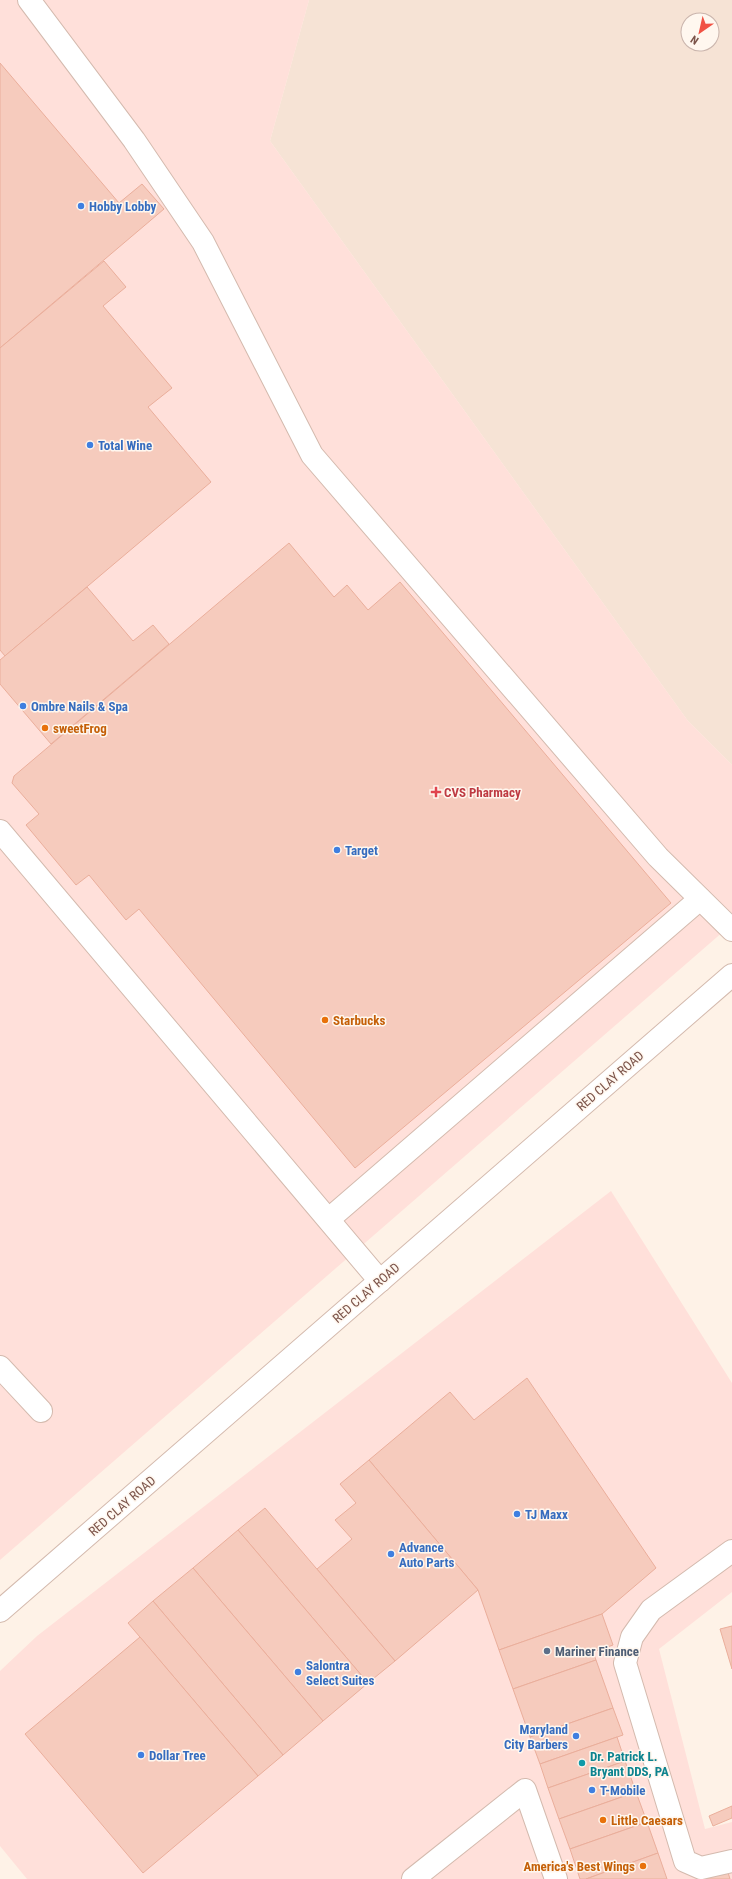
<svg xmlns="http://www.w3.org/2000/svg" width="732" height="1879" font-family="'Roboto Condensed',sans-serif">
<style>
.residential{fill:#f6e3d5;fill-rule:evenodd}
.commercial{fill:#ffe0da}
.building{fill:#f6cbbd;stroke:#eaae9b}
.lines{fill:none;stroke-linecap:round;stroke-linejoin:round}
.minor-casing{stroke:#d4baae;stroke-width:24}
.minor{stroke:#fff;stroke-width:22}
.shop-dot{fill:#3f7fe0;stroke:#fff7ef;stroke-width:1.5}
.food-dot{fill:#e8710a;stroke:#fff7ef;stroke-width:1.5}
.health-dot{fill:#e0444e;stroke:#fff7ef;stroke-width:1.5}
.service-dot{fill:#5c6f8a;stroke:#fff7ef;stroke-width:1.5}
.culture-dot{fill:#0f9aa8;stroke:#fff7ef;stroke-width:1.5}
.labels{text-anchor:middle;dominant-baseline:central;stroke-width:3;stroke-linejoin:round;paint-order:stroke}
.shop-label{font-size:13px;font-weight:bold;fill:#366cbe;stroke:#fff7ef;text-anchor:start}
.food-label{font-size:13px;font-weight:bold;fill:#c56008;stroke:#fff7ef;text-anchor:start}
.health-label{font-size:13px;font-weight:bold;fill:#be3a42;stroke:#fff7ef;text-anchor:start}
.street-label{font-size:13px;fill:#7b5349;stroke:#fff7ef}
.service-label{font-size:13px;font-weight:bold;fill:#4e5e75;stroke:#fff7ef;text-anchor:start}
.culture-label{font-size:13px;font-weight:bold;fill:#0d838f;stroke:#fff7ef;text-anchor:start}
</style>
<rect width="100%" height="100%" fill="#fef2e7"/>
<path class="residential" d="M309 0H732V765L688 721 270 141ZM688 20H712V44H688Z"/>
<g class="commercial">
<polygon points="0,0 309,0 270,141 688,721 732,765 732,924 0,1560"/>
<polygon points="611,1191 732,1383 732,1592 659,1649 705,1829 732,1822 732,1879 27,1879 0,1846 0,1671 37,1636"/>
</g>
<g class="building">
<polygon points="0,63 119,203 142,184 164,209 0,348"/>
<polygon points="104,261 126,287 103,306 172,388 148,407 211,482 5,656 0,650 0,348"/>
<polygon points="289,543 334,597 347,585 368,610 400,582 671,903 355,1168 139,909 126,920 89,875 76,885 26,825 39,814 12,783 14,776"/>
<polygon points="87,587 133,641 153,625 169,644 51,744 0,684 0,660"/>
<polygon points="527,1378 656,1568 602,1614 499,1650 478,1590 369,1460 450,1392 474,1420"/>
<polygon points="369,1460 478,1590 395,1661 317,1569 352,1539 335,1520 356,1503 340,1484"/>
<polygon points="265,1508 395,1661 368,1683 238,1530"/>
<polygon points="238,1530 368,1683 323,1721 193,1568"/>
<polygon points="193,1568 323,1721 283,1755 153,1601"/>
<polygon points="153,1601 283,1755 258,1776 128,1623"/>
<polygon points="602,1614 613,1645 593,1652 596,1660 513,1689 499,1650"/>
<polygon points="732,1626 732,1669 720,1629"/>
<polygon points="140,1637 258,1776 143,1873 25,1734"/>
<polygon points="596,1660 613,1708 530,1737 513,1689"/>
<polygon points="613,1708 623,1735 540,1764 530,1737"/>
<polygon points="617,1737 625,1761 548,1788 540,1764"/>
<polygon points="625,1761 636,1792 559,1819 548,1788"/>
<polygon points="636,1792 647,1822 570,1849 559,1819"/>
<polygon points="732,1806 732,1818 713,1826 709,1816"/>
<polygon points="647,1822 658,1853 586,1879 580,1879 570,1849"/>
<polygon points="658,1853 667,1879 586,1879"/>
<polygon points="727,1869 730,1879 700,1879"/>
</g>
<g class="lines">
<g class="minor-casing">
<g id="minor">
<polyline points="29,0 134,140 203,242 312,455 658,857 732,930"/>
<polyline points="0,831 380,1281"/>
<polyline points="329,1219 700,899"/>
<polyline points="0,1367 41,1411"/>
<polyline points="732,1551 651,1610 632,1637 625,1663 685,1861 701,1868 732,1861"/>
<polyline points="0,1611 732,975"/>
<polyline points="413,1879 525,1790 556,1879"/>
</g>
</g>
<use href="#minor" class="minor"/>
</g>
<g class="shop-dot">
<circle cx="81" cy="206" r="4"/>
<circle cx="90" cy="445" r="4"/>
<circle cx="23" cy="706" r="4"/>
<circle cx="337" cy="850" r="4"/>
<circle cx="517" cy="1514" r="4"/>
<circle cx="391" cy="1554" r="4"/>
<circle cx="298" cy="1672" r="4"/>
<circle cx="576" cy="1736" r="4"/>
<circle cx="141" cy="1755" r="4"/>
<circle cx="592" cy="1790" r="4"/>
</g>
<g class="food-dot">
<circle cx="45" cy="728" r="4"/>
<circle cx="325" cy="1020" r="4"/>
<circle cx="603" cy="1820" r="4"/>
<circle cx="643" cy="1866" r="4"/>
</g>
<path class="health-dot" d="M434 786h4v4h4v4h-4v4h-4v-4h-4v-4h4z"/>
<circle class="service-dot" cx="547" cy="1651" r="4"/>
<circle class="culture-dot" cx="582" cy="1763" r="4"/>
<g class="labels">
<g class="shop-label">
<text x="89" y="206">Hobby Lobby</text>
<text x="98" y="445">Total Wine</text>
<text x="31" y="706">Ombre Nails &amp; Spa</text>
<text x="345" y="850">Target</text>
<text x="525" y="1514">TJ Maxx</text>
<text x="399" y="1547">Advance<tspan x="399" dy="15">Auto Parts</tspan></text>
<text x="306" y="1665">Salontra<tspan x="306" dy="15">Select Suites</tspan></text>
<text x="568" y="1729" text-anchor="end">Maryland<tspan x="568" dy="15">City Barbers</tspan></text>
<text x="149" y="1755">Dollar Tree</text>
<text x="600" y="1790">T-Mobile</text>
</g>
<g class="food-label">
<text x="53" y="728">sweetFrog</text>
<text x="333" y="1020">Starbucks</text>
<text x="611" y="1820">Little Caesars</text>
<text x="635" y="1866" text-anchor="end">America's Best Wings</text>
</g>
<g class="health-label">
<text x="444" y="792">CVS Pharmacy</text>
</g>
<g class="street-label">
<text transform="translate(610 1081) rotate(-41)">RED CLAY ROAD</text>
<text transform="translate(366 1293) rotate(-41)">RED CLAY ROAD</text>
<text transform="translate(122 1506) rotate(-41)">RED CLAY ROAD</text>
</g>
<g class="service-label">
<text x="555" y="1651">Mariner Finance</text>
</g>
<g class="culture-label">
<text x="590" y="1756">Dr. Patrick L.<tspan x="590" dy="15">Bryant DDS, PA</tspan></text>
</g>
</g>
<g transform="translate(700 32) rotate(214)"><circle r="19" fill="#fff7ef" stroke="#cab5ad"/>
<path d="M0-3L7 15L0 10L-7 15Z" fill="#f15244"/>
<text y="-6" font-size="11" font-weight="bold" text-anchor="middle" fill="#7b5349">N</text>
</g>
</svg>
